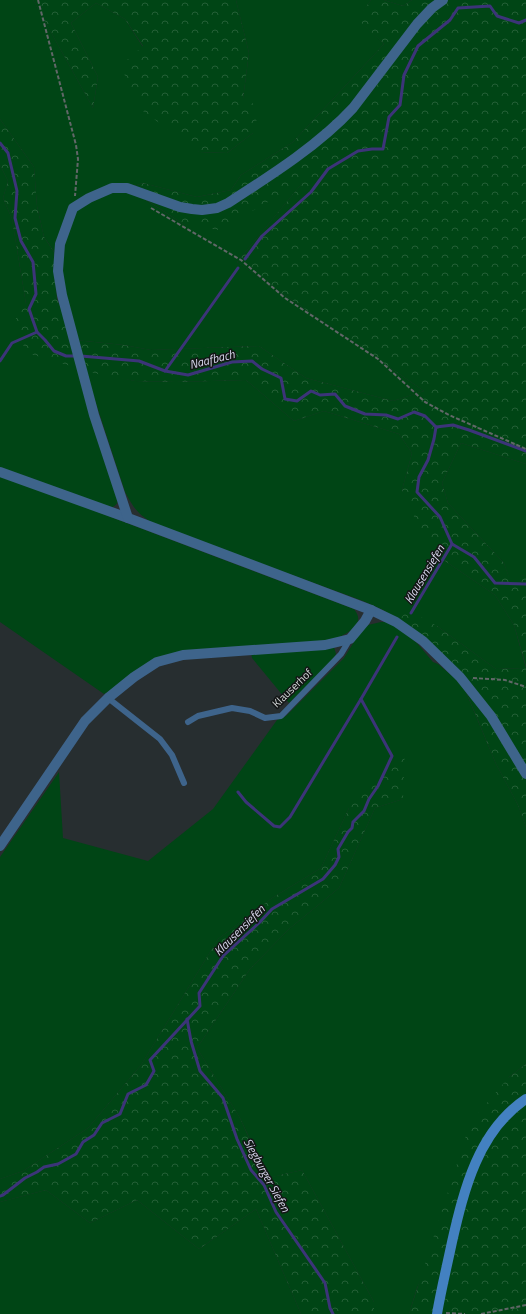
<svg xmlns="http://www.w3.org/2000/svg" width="526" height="1314" font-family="'Titillium Web',sans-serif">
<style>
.green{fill:#004515}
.forest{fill:url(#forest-crowns)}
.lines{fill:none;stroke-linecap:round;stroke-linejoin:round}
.stream{stroke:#3c3479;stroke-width:3}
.path{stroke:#616768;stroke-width:2;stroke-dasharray:4 2;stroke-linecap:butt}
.service{stroke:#3e648b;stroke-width:6}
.minor{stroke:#3e648b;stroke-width:10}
.secondary{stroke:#4381c1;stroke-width:10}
.labels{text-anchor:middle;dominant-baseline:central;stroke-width:3;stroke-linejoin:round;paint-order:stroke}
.street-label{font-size:11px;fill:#d5d9da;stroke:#131616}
.water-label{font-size:12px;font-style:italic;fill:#d8d8ed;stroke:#131616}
</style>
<defs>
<pattern id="forest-crowns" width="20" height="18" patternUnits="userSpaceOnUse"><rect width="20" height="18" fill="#004515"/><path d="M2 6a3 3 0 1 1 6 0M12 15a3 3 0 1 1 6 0" fill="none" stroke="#245f36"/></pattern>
</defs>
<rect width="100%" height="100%" fill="#272e30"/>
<g class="green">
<polygon points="0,0 33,0 93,108 98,77 71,23 96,3 125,19 143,47 199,152 227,153 253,133 243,99 249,53 236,0 371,0 358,19 384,44 293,142 241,175 231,190 197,197 143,183 127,188 185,225 304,181 237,262 424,391 393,401 306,378 259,346 151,350 124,345 75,340 55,253 44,237 37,206 34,167 0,119"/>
<polygon points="384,0 412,0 403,6"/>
<path d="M0 165 8 181 3 198 12 219 26 304 78 368 119 498C117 505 115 507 108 508L0 467Z"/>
<path d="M85 370 135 381 176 382 246 380 294 421 324 411 399 434 412 453 402 490 445 561 495 595 514 625 526 668 496 669 437 626 399 620 383 610 363 601 158 526C140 516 135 511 125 492Z"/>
<polygon points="461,443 526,464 526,575 509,578 504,563 448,503 442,483"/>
<path d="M0 475 354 609C367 625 347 633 334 640L187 651 104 694 0 622Z"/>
<polygon points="381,622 391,622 417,643 433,662 438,664 463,685 496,764 518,805 526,827 526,1064 509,1077 417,1288 409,1314 374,1314 374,1302 302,1170 268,1178 240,1118 197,1048 250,969 289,929 339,888 375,808 403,799 349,808 321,868 272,898 218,939 141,1065 88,1128 23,1171 0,1179 0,857 59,772 63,838 148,861 213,809 277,720 286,716 344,658 360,632 368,625"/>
<polygon points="334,647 336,654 333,660 289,703 252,658 251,652"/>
<polygon points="46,1190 90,1223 137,1200 199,1249 256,1209 301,1314 0,1314 0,1202"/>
</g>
<g class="forest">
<polygon points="33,0 236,0 249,53 243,99 260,107 253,133 227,153 199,152 143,111 120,66 143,46 125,19 96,3 71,23 98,77 93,108"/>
<polygon points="371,0 384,0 403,6 412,0 526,0 526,464 461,443 442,483 448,503 504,563 509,577 526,575 526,666 514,625 495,595 445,561 416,521 402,490 412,453 399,434 324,411 294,421 246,380 176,382 135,381 101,375 27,353 13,323 26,304 12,219 3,198 8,181 0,165 0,119 34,167 37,206 44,237 54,252 57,299 75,340 124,345 151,350 259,346 306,378 393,401 424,391 237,262 303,182 219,230 185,225 128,188 143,183 197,197 231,190 241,175 293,142 384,44 357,19"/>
<polygon points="408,610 437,626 496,669 526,668 526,827 518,805 496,764 460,677 399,620"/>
<polygon points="405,747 403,799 375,808 339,888 289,929 250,969 197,1048 240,1118 267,1178 302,1170 374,1302 374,1314 301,1314 256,1209 199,1249 137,1200 90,1223 46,1190 0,1202 0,1179 23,1171 88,1128 141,1065 218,939 272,898 321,868 349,808"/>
<polygon points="526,1064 526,1314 409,1314 470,1123 509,1077"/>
</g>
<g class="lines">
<g class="stream">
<polyline points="0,143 8,153 17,191 15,218 21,241 33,262 36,294 29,309 37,332 45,340 54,351 66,356 75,356"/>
<polyline points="245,259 262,236 311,192 328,169 358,151 372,149 383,149 389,117 400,105 404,75 418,46 450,20 458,8 490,6 497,16 519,23 526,20"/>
<polyline points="81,356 139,361 165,371 188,375 232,362 252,361 262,369 281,378 285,399 297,401 311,391 320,395 335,394 345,406 365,414 386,415 398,419 414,412 425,416 436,427 434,439 428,460 419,477 417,492 440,517 452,544 474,557 495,583 526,584"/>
<polyline points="0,361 12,343 37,332"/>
<polyline points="165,371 238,268"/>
<polyline points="436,427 453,425 469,430 526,451"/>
<polyline points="411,613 452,544"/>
<polyline points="238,792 246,802 274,826 280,827 290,817 361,699"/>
<polyline points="187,1019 191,1041 200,1071 223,1098 237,1139 251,1170 264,1185 276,1212 325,1283 330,1308 333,1314"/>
<polyline points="0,1196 3,1195 25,1178 37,1172 44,1167 58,1164 76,1154 83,1142 94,1135 102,1123 120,1114 128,1094 146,1085 154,1071 150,1060 200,1006 199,993 223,956 260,922 272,909 323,879 335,865 339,857 338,849 348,832 352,828 353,822 364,811 369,799 378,786 392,756 361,699 397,637"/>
</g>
<g class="path">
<polyline points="38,0 76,145 78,159 75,196"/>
<polyline points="151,208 241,260 285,298 378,359 425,402 449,415 526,449"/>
<polyline points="473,678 505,680 526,687"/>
<polyline points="446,1313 465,1314"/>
<polyline points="481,1314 526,1305"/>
</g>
<g class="service">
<polyline points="108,698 160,739 172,755 184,783"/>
<polyline points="188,722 198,716 232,708 250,711 265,718 281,716 341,654 350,639"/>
</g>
<g class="minor">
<polyline points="0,472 128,518 371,610 396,622 423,641 460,677 491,716 526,774"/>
<path d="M128 518 94 415 62 295 58 271 60 244 73 208 89 198 112 188H127L180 207 192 209 202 210 217 208 228 203C270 176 319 145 353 108L417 24 432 8 443 0"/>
<polyline points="0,846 85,721 108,698 134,677 157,662 183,655 325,645 350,639 365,621 371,610"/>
</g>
<path class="secondary" d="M437 1314C441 1290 447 1266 452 1242 464 1190 478 1131 526 1099"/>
</g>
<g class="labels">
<g class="street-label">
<text transform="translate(292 688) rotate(-44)">Klauserhof</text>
</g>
<g class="water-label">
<text transform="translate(212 359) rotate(-14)">Naafbach</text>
<text transform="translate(424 574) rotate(-59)">Klausensiefen</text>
<text transform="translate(239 930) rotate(-45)">Klausensiefen</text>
<text transform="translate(267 1175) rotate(61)">Siegburger Siefen</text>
</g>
</g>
</svg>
